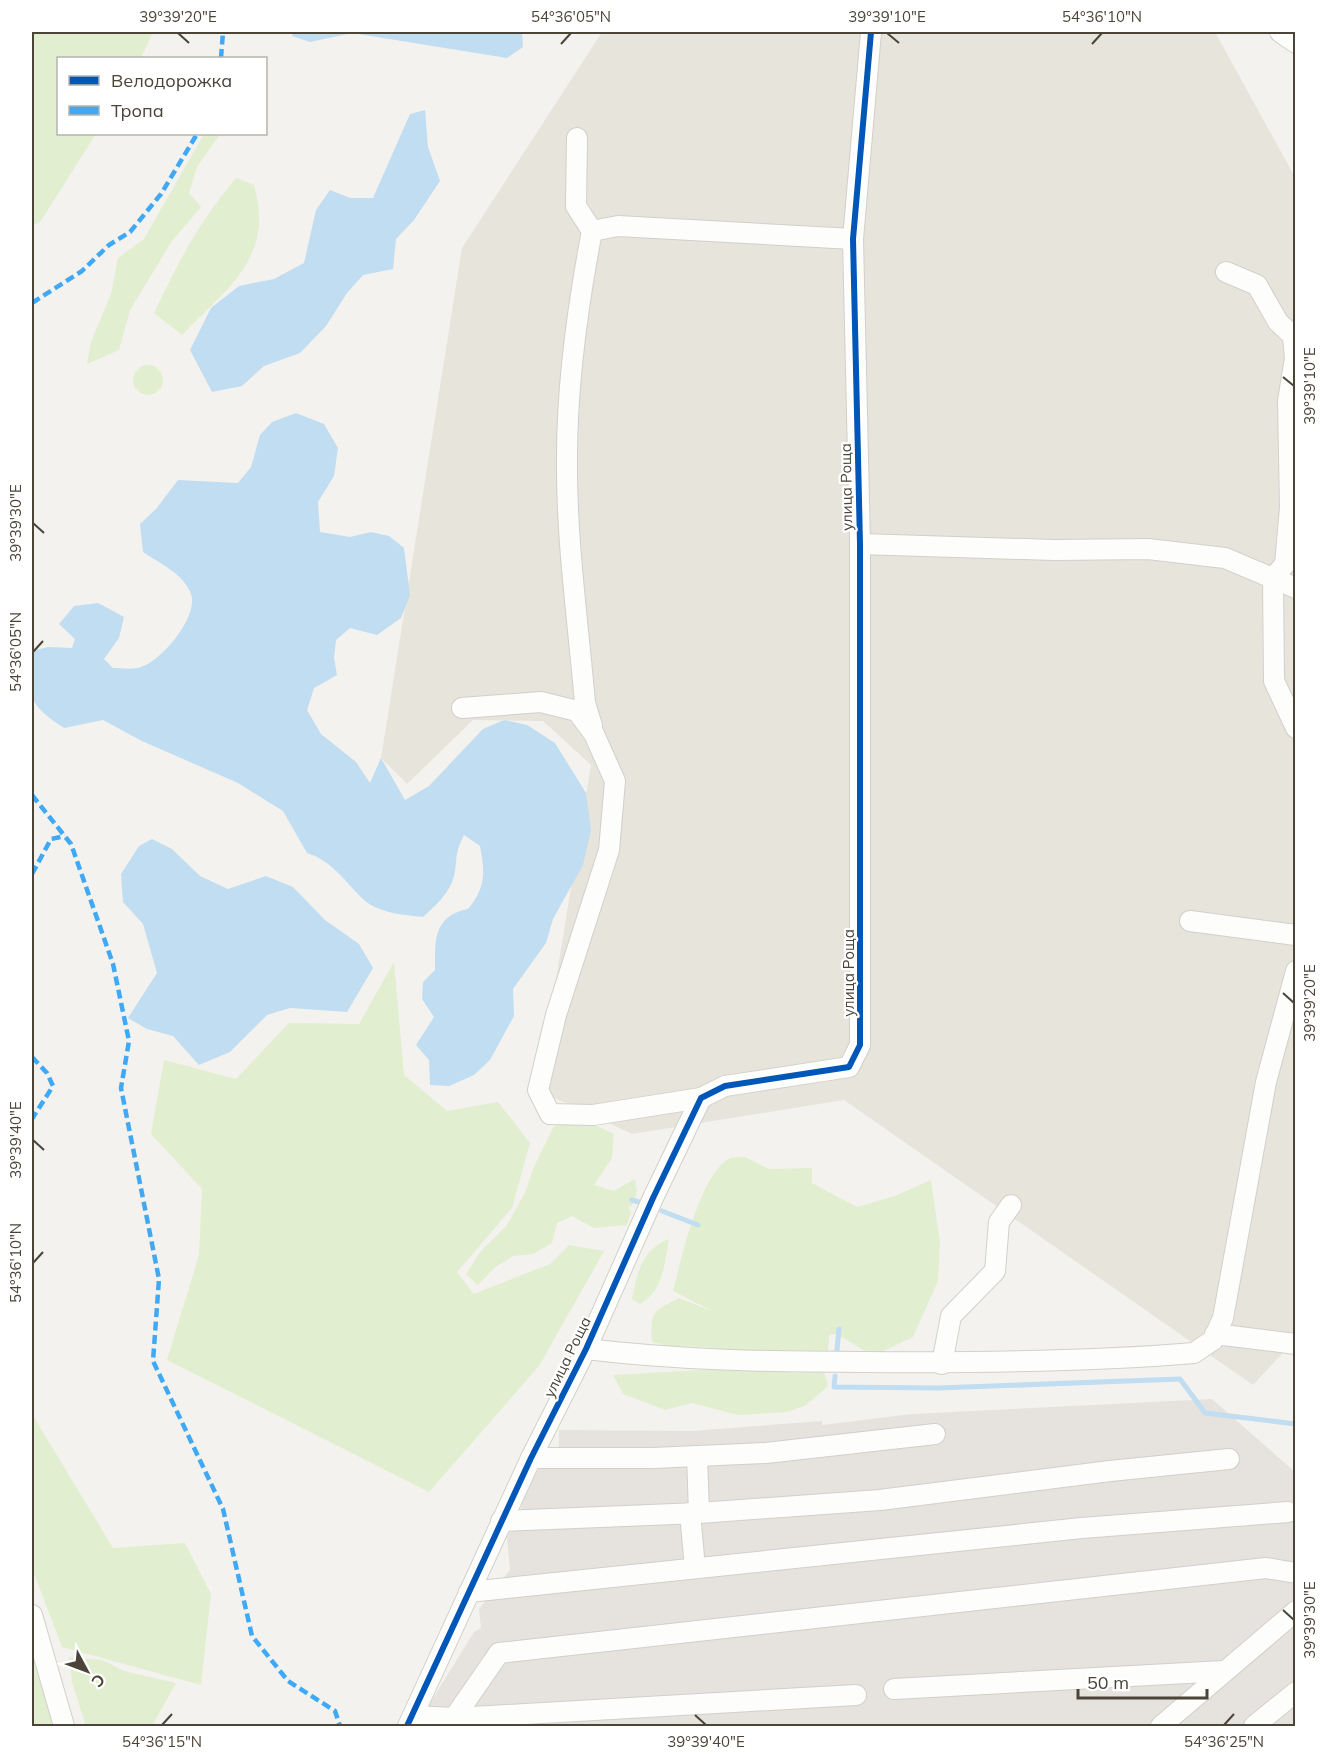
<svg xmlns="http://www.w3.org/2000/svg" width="1327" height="1758" font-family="Mulish,sans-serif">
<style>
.residential{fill:#e7e4dc}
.industrial{fill:#e6e2de}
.green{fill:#e1eecf}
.water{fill:#c0ddf1}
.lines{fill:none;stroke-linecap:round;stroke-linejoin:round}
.stream{stroke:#c0ddf1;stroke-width:5}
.minor-casing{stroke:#d2d0cb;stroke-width:22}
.minor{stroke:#fdfdfc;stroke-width:20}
.quiet{stroke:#3fa9f5;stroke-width:4.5;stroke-dasharray:9 4.5;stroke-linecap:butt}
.cycleway-casing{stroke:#fff;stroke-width:10}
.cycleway{stroke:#0057b8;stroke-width:6}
.ticks{fill:none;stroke:#4b4439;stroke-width:2}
.labels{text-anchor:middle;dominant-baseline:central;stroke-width:4.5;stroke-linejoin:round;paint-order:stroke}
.street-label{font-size:15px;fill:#4b4439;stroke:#fff}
.neatline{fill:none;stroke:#4b4439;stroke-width:2}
.ticks-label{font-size:15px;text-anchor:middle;fill:#4b4439}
</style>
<rect width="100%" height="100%" fill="#f4f2ee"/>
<polygon class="residential" points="602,32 1215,32 1296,179 1296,1339 1253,1385 844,1100 632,1134 538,1090 591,765 543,721 473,720 407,784 381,758 462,248"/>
<polygon class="industrial" points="1212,1399 1295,1472 1295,1726 425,1726 427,1708 474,1632 481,1628 479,1609 510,1570 507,1537 521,1513 522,1497 533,1476 559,1446 559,1430 692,1431 822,1421 822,1425 912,1414"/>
<g class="green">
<polygon points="32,32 153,32 141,58 58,58 58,134 96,134 40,222 32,226"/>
<polygon points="204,134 220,134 197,167 189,193 201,207 172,241 130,310 119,350 87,364 91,342 111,294 118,258 144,239"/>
<path d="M236 178 254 185C275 258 227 288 182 335L154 313C177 264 201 219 236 178Z"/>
<circle cx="148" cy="380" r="15"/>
<polygon points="394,962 404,1075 447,1111 498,1102 530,1143 512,1208 457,1272 474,1294 550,1264 569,1245 604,1251 539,1366 429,1492 167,1360 199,1255 202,1189 151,1134 164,1060 236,1079 289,1023 359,1024"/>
<polygon points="587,1121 614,1134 612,1158 594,1185 614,1191 635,1179 637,1192 632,1206 628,1207 631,1212 627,1225 594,1228 572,1216 557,1223 552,1243 533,1254 513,1256 494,1268 478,1285 466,1274 480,1252 507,1225 525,1193 533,1169 554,1126"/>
<path d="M745 1157 769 1169 812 1168V1183L857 1207 895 1196 931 1180 940 1243 938 1281 913 1337 873 1356 837 1334 829 1335 828 1351 794 1350 737 1354 707 1347 668 1346 652 1342C650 1312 652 1312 679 1298L714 1312 673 1291C681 1260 700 1173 730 1158 734 1157 741 1157 745 1157Z"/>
<path d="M669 1239C665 1263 663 1291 640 1304L632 1299C638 1272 641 1250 669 1239Z"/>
<polygon points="735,1368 797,1373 824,1372 828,1386 806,1405 787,1412 738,1415 692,1403 665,1410 623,1394 613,1375"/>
<polygon points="32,1414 113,1548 185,1543 211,1594 201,1685 62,1647 32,1568"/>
<polygon points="32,1651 42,1677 54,1726 32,1726"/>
<polygon points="69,1657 102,1660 124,1671 176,1683 152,1726 86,1726 72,1682"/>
</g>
<g class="water">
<polygon points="293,32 522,32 523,47 507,58 352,33 310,42 292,36"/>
<polygon points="425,110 428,147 440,181 414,220 396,239 393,269 363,275 347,293 326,326 300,353 264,366 242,386 212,392 190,350 211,308 239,286 274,279 304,263 316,210 330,190 350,198 373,198 410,114"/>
<path d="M296 413 324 424 338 448 334 476 318 502 320 532 350 537 371 532 389 536 404 548 410 595 401 618 377 635 350 628 336 640 334 658 337 675 314 688 307 710 321 734 356 762 370 783 381 758 405 800 429 786 483 729 504 720 527 725 555 743 586 793 591 830 583 865 553 919 546 943 513 989 514 1016 490 1060 474 1075 449 1086 430 1085 429 1060 416 1045 434 1017 422 999 423 982 435 970C435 941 433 916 468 909 486 887 485 873 480 846L464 835C454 854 458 857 454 876 450 893 435 906 423 917 404 915 379 913 364 900 345 882 333 861 307 853L283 811 238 783 142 741 103 720 64 728C23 701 31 696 32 651L48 647 72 648 75 639 59 624 74 606 98 603 124 617 119 638 104 659 113 668C121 668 133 670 141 667 162 661 199 616 191 594 184 574 159 563 143 552L140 524 156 509 178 480 238 483 251 467 260 435 272 422Z"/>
<polygon points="152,839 172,849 200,876 228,889 266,876 293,887 325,920 359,944 373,968 347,1012 290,1008 267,1015 230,1052 199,1065 173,1036 147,1029 128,1018 157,973 143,924 123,902 121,874 139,846"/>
</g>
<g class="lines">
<g class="stream">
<polyline points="632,1200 642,1203"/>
<polyline points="662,1211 698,1225"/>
<polyline points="837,1350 839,1329"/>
<polyline points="835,1376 834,1387 939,1388 1180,1379 1205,1413 1296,1424"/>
</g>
<g class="minor-casing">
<g id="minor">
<polyline points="1280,32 1296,43"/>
<polyline points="577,138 576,206 592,231"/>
<polyline points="1226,272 1257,285 1278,322 1293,336 1295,358 1288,401 1290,508 1285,564 1273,578 1274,681 1296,728"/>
<polyline points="860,544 1054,550 1148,549 1225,558 1296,588"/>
<polyline points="462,708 541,702 577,711 594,734 615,781 609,850 556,1015 538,1090 550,1114 593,1115 701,1098 725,1086 849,1067 860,1045 860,544 853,239 871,32"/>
<path d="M592 726 585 703C578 621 566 539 567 457 567 382 578 304 592 231L618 226 853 239"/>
<polyline points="1190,921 1296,935"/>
<polyline points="1215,1334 1296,1344"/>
<path d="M586 1349C678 1360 770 1362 863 1362 973 1363 1084 1362 1194 1353L1213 1340 1223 1318 1266 1082 1296 971"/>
<polyline points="942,1364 951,1316 995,1271 999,1222 1011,1205"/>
<polyline points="697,1456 699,1513"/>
<polyline points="531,1458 653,1458 766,1453 935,1434"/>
<polyline points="690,1513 695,1568"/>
<polyline points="501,1521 699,1513 880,1500 1110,1471 1229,1459"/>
<polyline points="469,1592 1082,1528 1288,1512"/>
<polyline points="32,1615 64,1726"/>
<polyline points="894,1689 1224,1671"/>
<polyline points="413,1716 454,1718 499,1653 1266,1568 1296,1573"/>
<polyline points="454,1718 856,1695"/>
<polyline points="408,1726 531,1458 586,1349 653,1198 701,1098"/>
<polyline points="1161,1726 1296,1611"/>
<polyline points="1254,1726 1296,1692"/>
</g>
</g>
<use href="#minor" class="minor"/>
<g class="quiet">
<polyline points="221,58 223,32"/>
<polyline points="32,303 82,271 109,245 130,232 161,194 197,134"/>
<polyline points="32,795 71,844 113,964 129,1041 121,1088 159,1279 153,1361 223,1509 252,1636 288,1681 335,1711 340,1726"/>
<polyline points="32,874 51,839 65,836"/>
<polyline points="32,1057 47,1073 53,1086 32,1119"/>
</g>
<g class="cycleway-casing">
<polyline id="cycleway" points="407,1726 531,1458 586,1349 653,1198 701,1098 725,1086 849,1067 860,1045 860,544 853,239 871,32"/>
</g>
<use href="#cycleway" class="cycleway"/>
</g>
<path class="ticks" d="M178 33 189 43M887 33 899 43M561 44 571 33M1092 44 1102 33M1283 377 1294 386M33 523 44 533M33 652 43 641M1283 993 1294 1003M33 1140 44 1150M33 1263 43 1252M1283 1610 1294 1620M695 1715 706 1725M162 1725 172 1714M1224 1725 1234 1714"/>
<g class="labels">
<g class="street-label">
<text transform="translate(846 487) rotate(-91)">улица Роща</text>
<text transform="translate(848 973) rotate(-90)">улица Роща</text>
<text transform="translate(567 1357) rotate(-64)">улица Роща</text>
</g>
</g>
<rect width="1327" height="1758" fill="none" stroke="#ffffff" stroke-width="66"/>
<rect x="57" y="57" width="210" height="78" fill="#ffffff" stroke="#b7b4b0" stroke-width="1.5"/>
<rect x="69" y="76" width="30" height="9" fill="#0057b8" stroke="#b7b4b0" stroke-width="1.5"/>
<text x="111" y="87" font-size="18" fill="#4b4439">Велодорожка</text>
<rect x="69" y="106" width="30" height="9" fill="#3fa9f5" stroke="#b7b4b0" stroke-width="1.5"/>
<text x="111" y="117" font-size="18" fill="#4b4439">Тропа</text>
<g transform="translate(87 1671) rotate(131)" stroke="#ffffff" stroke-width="4.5" paint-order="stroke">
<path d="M0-4.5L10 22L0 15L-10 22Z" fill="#4b4439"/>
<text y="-9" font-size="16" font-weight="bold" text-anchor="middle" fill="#4b4439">С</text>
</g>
<path d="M1078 1689v9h129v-9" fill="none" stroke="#4b4439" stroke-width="3"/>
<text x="1087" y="1689" font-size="18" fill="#4b4439" stroke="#ffffff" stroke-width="4.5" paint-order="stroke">50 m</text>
<rect x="33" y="33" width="1261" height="1692" class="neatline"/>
<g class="ticks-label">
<text x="178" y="22">39°39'20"E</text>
<text x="571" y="22">54°36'05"N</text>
<text x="887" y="22">39°39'10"E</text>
<text x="1102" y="22">54°36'10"N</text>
<text transform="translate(1310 386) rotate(-90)" y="5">39°39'10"E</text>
<text transform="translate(16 523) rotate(-90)" y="5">39°39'30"E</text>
<text transform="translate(16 652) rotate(-90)" y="5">54°36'05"N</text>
<text transform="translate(1310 1003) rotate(-90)" y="5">39°39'20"E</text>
<text transform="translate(16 1140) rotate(-90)" y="5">39°39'40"E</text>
<text transform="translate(16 1263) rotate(-90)" y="5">54°36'10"N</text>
<text transform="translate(1310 1620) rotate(-90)" y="5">39°39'30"E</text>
<text x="162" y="1747">54°36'15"N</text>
<text x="706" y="1747">39°39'40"E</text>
<text x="1224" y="1747">54°36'25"N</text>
</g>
</svg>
